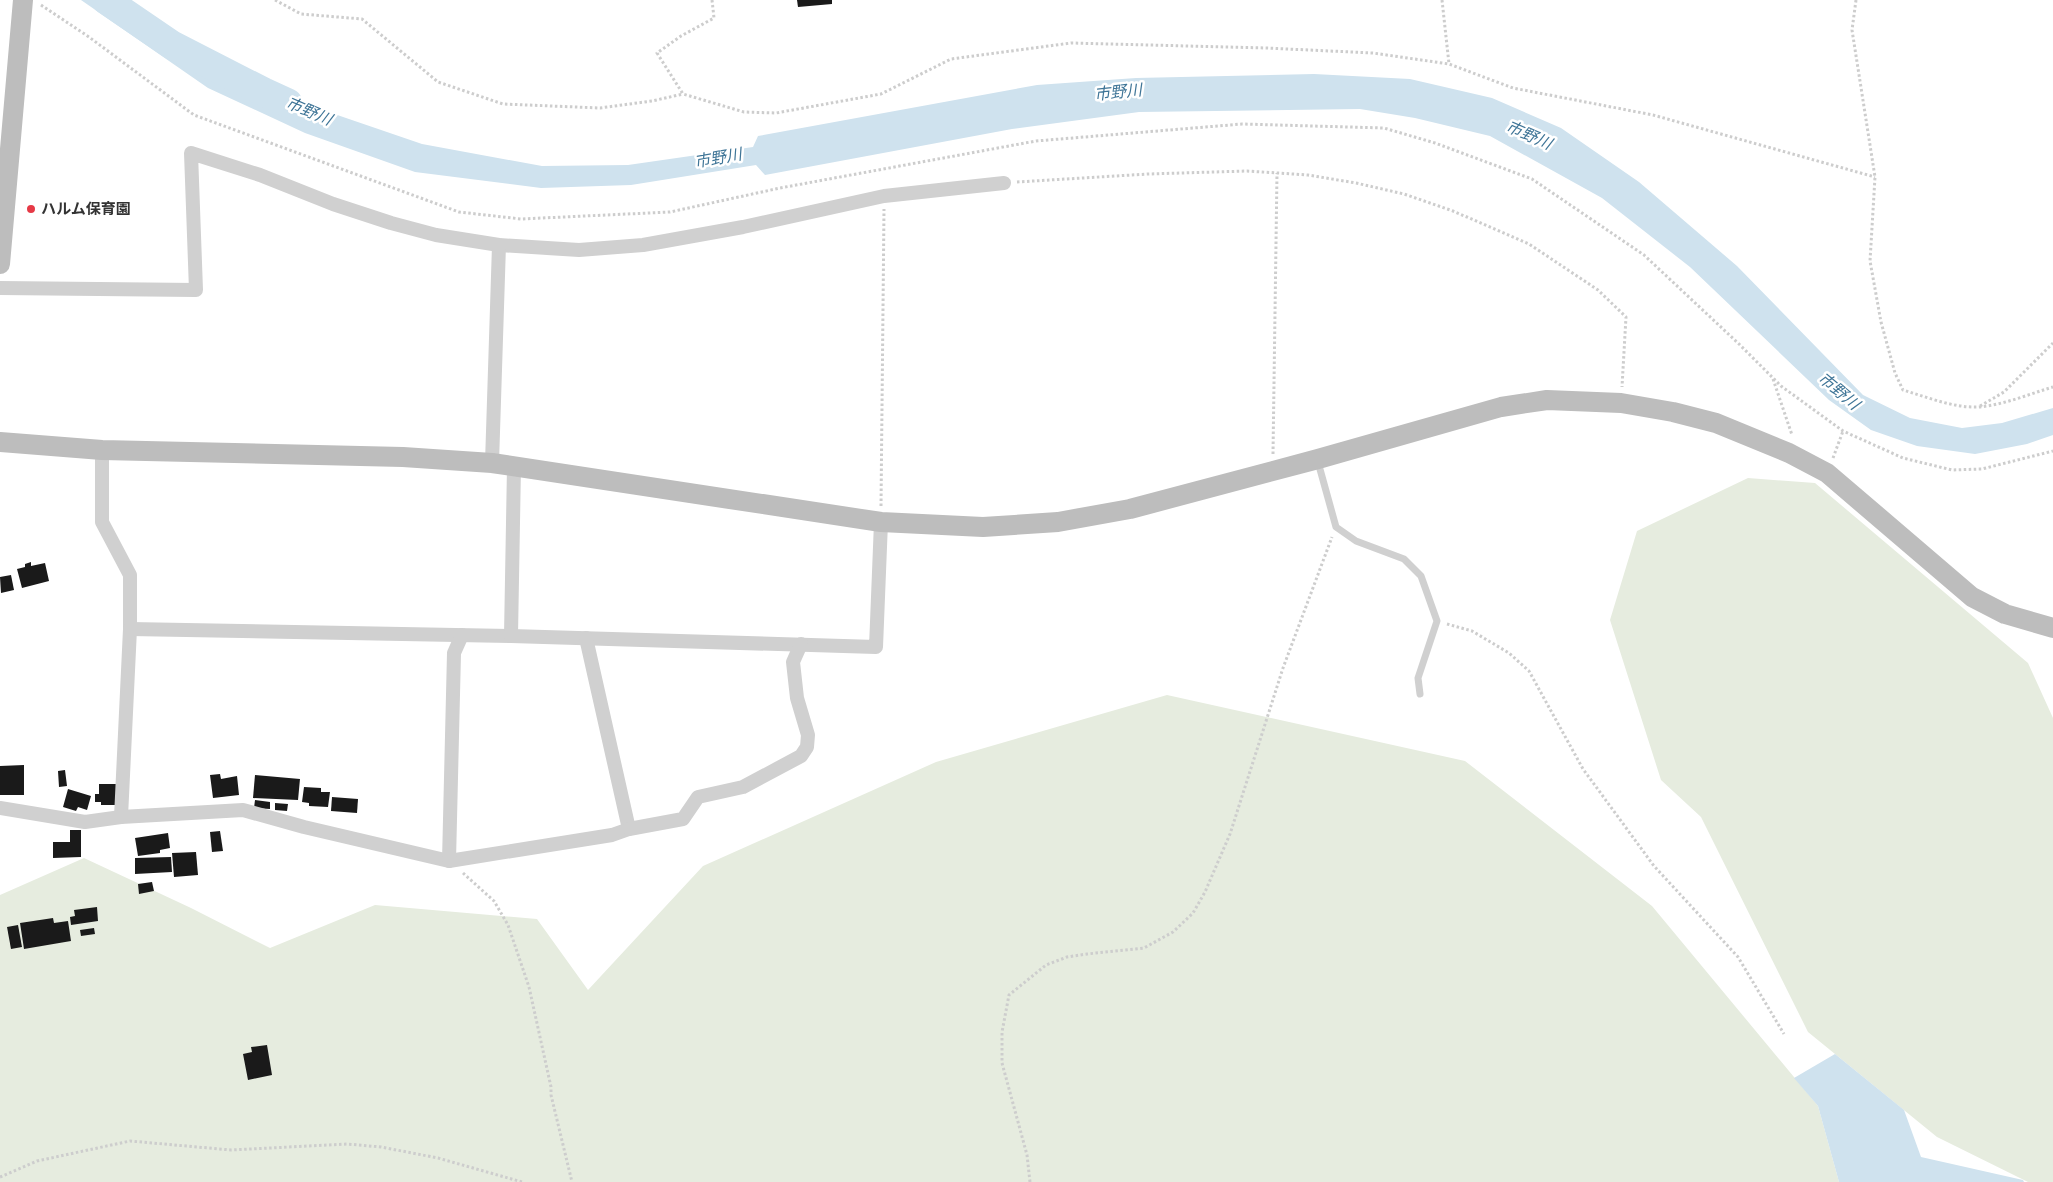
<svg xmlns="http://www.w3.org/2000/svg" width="2053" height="1182" font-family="Roboto,'Noto Sans JP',sans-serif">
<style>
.green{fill:#e6ecdf}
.water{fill:#cfe2ee}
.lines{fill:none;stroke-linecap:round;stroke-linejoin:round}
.river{stroke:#cfe2ee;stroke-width:29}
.building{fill:#1a1a1a}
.path{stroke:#cdcdcd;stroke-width:3;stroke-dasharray:2.5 2.5;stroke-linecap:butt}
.lane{stroke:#d0d0d0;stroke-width:7}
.street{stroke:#d0d0d0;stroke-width:14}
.secondary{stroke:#bdbdbd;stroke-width:20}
.poi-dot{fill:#e63946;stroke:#fff;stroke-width:2}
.labels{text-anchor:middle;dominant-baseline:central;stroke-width:5;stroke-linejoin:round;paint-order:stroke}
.poi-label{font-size:15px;font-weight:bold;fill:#333;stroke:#fff;text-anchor:start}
.water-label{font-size:16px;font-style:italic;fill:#3f7597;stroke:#fff}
</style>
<rect width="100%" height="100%" fill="#fff"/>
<g class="green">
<polygon points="1748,478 1815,483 2028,663 2053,718 2053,1182 2028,1182 1937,1137 1808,1032 1701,817 1661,780 1610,620 1637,531"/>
<polygon points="1167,695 1465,761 1652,906 1818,1106 1839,1182 0,1182 0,895 84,858 191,908 270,948 375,905 537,919 588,990 703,866 936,762"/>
</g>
<g class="water">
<polygon points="81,0 118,0 223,76 422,144 542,166 628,165 753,147 758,136 1037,85 1136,78 1314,74 1410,79 1492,98 1561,128 1639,182 1737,266 1863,395 1910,418 1962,428 2002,423 2053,408 2053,435 2027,444 1975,454 1917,446 1871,430 1829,400 1690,267 1602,198 1490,136 1415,118 1360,109 1139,112 1012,129 765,175 756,165 631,185 541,188 415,172 305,133 208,88"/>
<polygon points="1835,1054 1904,1110 1921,1157 2023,1180 2024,1182 1839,1182 1818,1106 1794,1078"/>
</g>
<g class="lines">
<polyline class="river" points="106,0 172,45 264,92 288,103"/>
</g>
<g class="building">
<polygon points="797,0 832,0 832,4 798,7"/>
<polygon points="31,562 31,566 45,563 49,581 22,588 17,569 25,567 25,564"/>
<polygon points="11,575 14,590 1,593 0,577"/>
<polygon points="24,765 24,795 0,795 0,766"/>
<polygon points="65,770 67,786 59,787 58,771"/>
<polygon points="220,774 221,779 237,776 239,795 213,798 210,775"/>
<polygon points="255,775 300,779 298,800 253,798"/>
<polygon points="99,784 119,784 119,805 101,805 101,802 95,802 95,794 99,794"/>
<polygon points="304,787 321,788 321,792 330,792 328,807 309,806 309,803 302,802"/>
<polygon points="68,789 91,796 87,810 78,807 76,811 63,807"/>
<polygon points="332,797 358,799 357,813 331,811"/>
<polygon points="255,800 270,802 270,809 254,808"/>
<polygon points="275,803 288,804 287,811 275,810"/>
<polygon points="70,830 81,830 81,857 53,858 53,842 70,842"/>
<polygon points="220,831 223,851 212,852 210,832"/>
<polygon points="168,833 170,848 160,850 160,853 138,856 135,838"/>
<polygon points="196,852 198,875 174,877 172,853"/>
<polygon points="171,857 172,872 135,874 135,858"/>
<polygon points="152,882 154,891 139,894 138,884"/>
<polygon points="97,907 98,921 71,925 70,917 75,916 74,910"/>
<polygon points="53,918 54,923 68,921 71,941 24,949 20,923"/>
<polygon points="18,925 22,947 11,949 7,927"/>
<polygon points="94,928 95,934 81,936 80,930"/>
<polygon points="267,1045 272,1075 248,1080 243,1054 252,1052 251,1047"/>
</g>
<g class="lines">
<g class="path">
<polyline points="275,0 301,14 362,19 438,82 503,104 600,108 652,101 683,94"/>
<polyline points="712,0 714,18 681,36 657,53 683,94 744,112 776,113 881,94 951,59 1071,43 1266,48 1373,53 1449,64 1513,88 1653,115 1875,177"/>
<polyline points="1442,0 1449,64"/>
<path d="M1856 0 1852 30 1875 177 1870 261 1881 322 1895 373 1903 390C1927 397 1953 408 1978 407 2004 405 2029 394 2053 387"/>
<polyline points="41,5 89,37 194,115 459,212 521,219 670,212 780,188 1036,141 1242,124 1384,128 1435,143 1532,179 1644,255 1739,344 1781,386 1843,431 1903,458 1952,470 1982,469 2053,451"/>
<polyline points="1017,182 1148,174 1247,171 1308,175 1356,183 1404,194 1453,211 1529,244 1598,290 1626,317 1622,387"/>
<polyline points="1773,379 1792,435"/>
<polyline points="1980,406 2004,392 2053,343"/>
<polyline points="1273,454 1277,173"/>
<polyline points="1833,458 1843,431"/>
<polyline points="881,506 884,209"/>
<polyline points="1447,624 1472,631 1509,653 1529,671 1583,769 1654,866 1738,957 1784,1034"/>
<polyline points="463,873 494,901 508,925 529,987 551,1087 551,1095 572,1182"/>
<polyline points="0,1177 37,1161 130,1141 231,1150 347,1144 381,1147 438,1158 522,1182"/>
<polyline points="1030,1182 1027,1155 1002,1063 1002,1032 1009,995 1046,965 1067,957 1087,954 1144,948 1173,932 1193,913 1205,892 1230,834 1283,668 1332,537"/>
</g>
<polyline class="lane" points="1318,462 1336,527 1356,541 1404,559 1421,576 1437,621 1418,678 1420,694"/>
<g class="street">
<polyline points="0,288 196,290 191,153 260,175 333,204 391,223 436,235 499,245 579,250 643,245 743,227 884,196 1004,183"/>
<polyline points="102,450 102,522 130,575 130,629 121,817"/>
<polyline points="492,463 499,245"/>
<polyline points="130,629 511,636 876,647 881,522"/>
<polyline points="511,636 514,466"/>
<polyline points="0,808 85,822 121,817 243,810 304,827 449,861 612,835 629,829 586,638"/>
<polyline points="629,829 683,819 698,797 743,787 801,756 807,747 808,735 797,698 793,662 801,644"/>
<polyline points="449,861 454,653 462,635"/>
</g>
<g class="secondary">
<polyline points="0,264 23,0"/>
<polyline points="0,442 102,450 403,457 492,463 881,522 983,527 1058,522 1130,509 1318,459 1501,407 1547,400 1621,403 1673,412 1716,423 1789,453 1827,473 1972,597 2005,614 2053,628"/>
</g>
</g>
<circle class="poi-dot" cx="31" cy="209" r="5"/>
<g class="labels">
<g class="poi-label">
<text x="41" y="209">ハルム保育園</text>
</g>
<g class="water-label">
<text transform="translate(1118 92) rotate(-6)">市野川</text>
<text transform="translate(309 111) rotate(23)">市野川</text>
<text transform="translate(1529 135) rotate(24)">市野川</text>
<text transform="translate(718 158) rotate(-10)">市野川</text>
<text transform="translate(1839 391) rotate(40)">市野川</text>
</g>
</g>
</svg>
